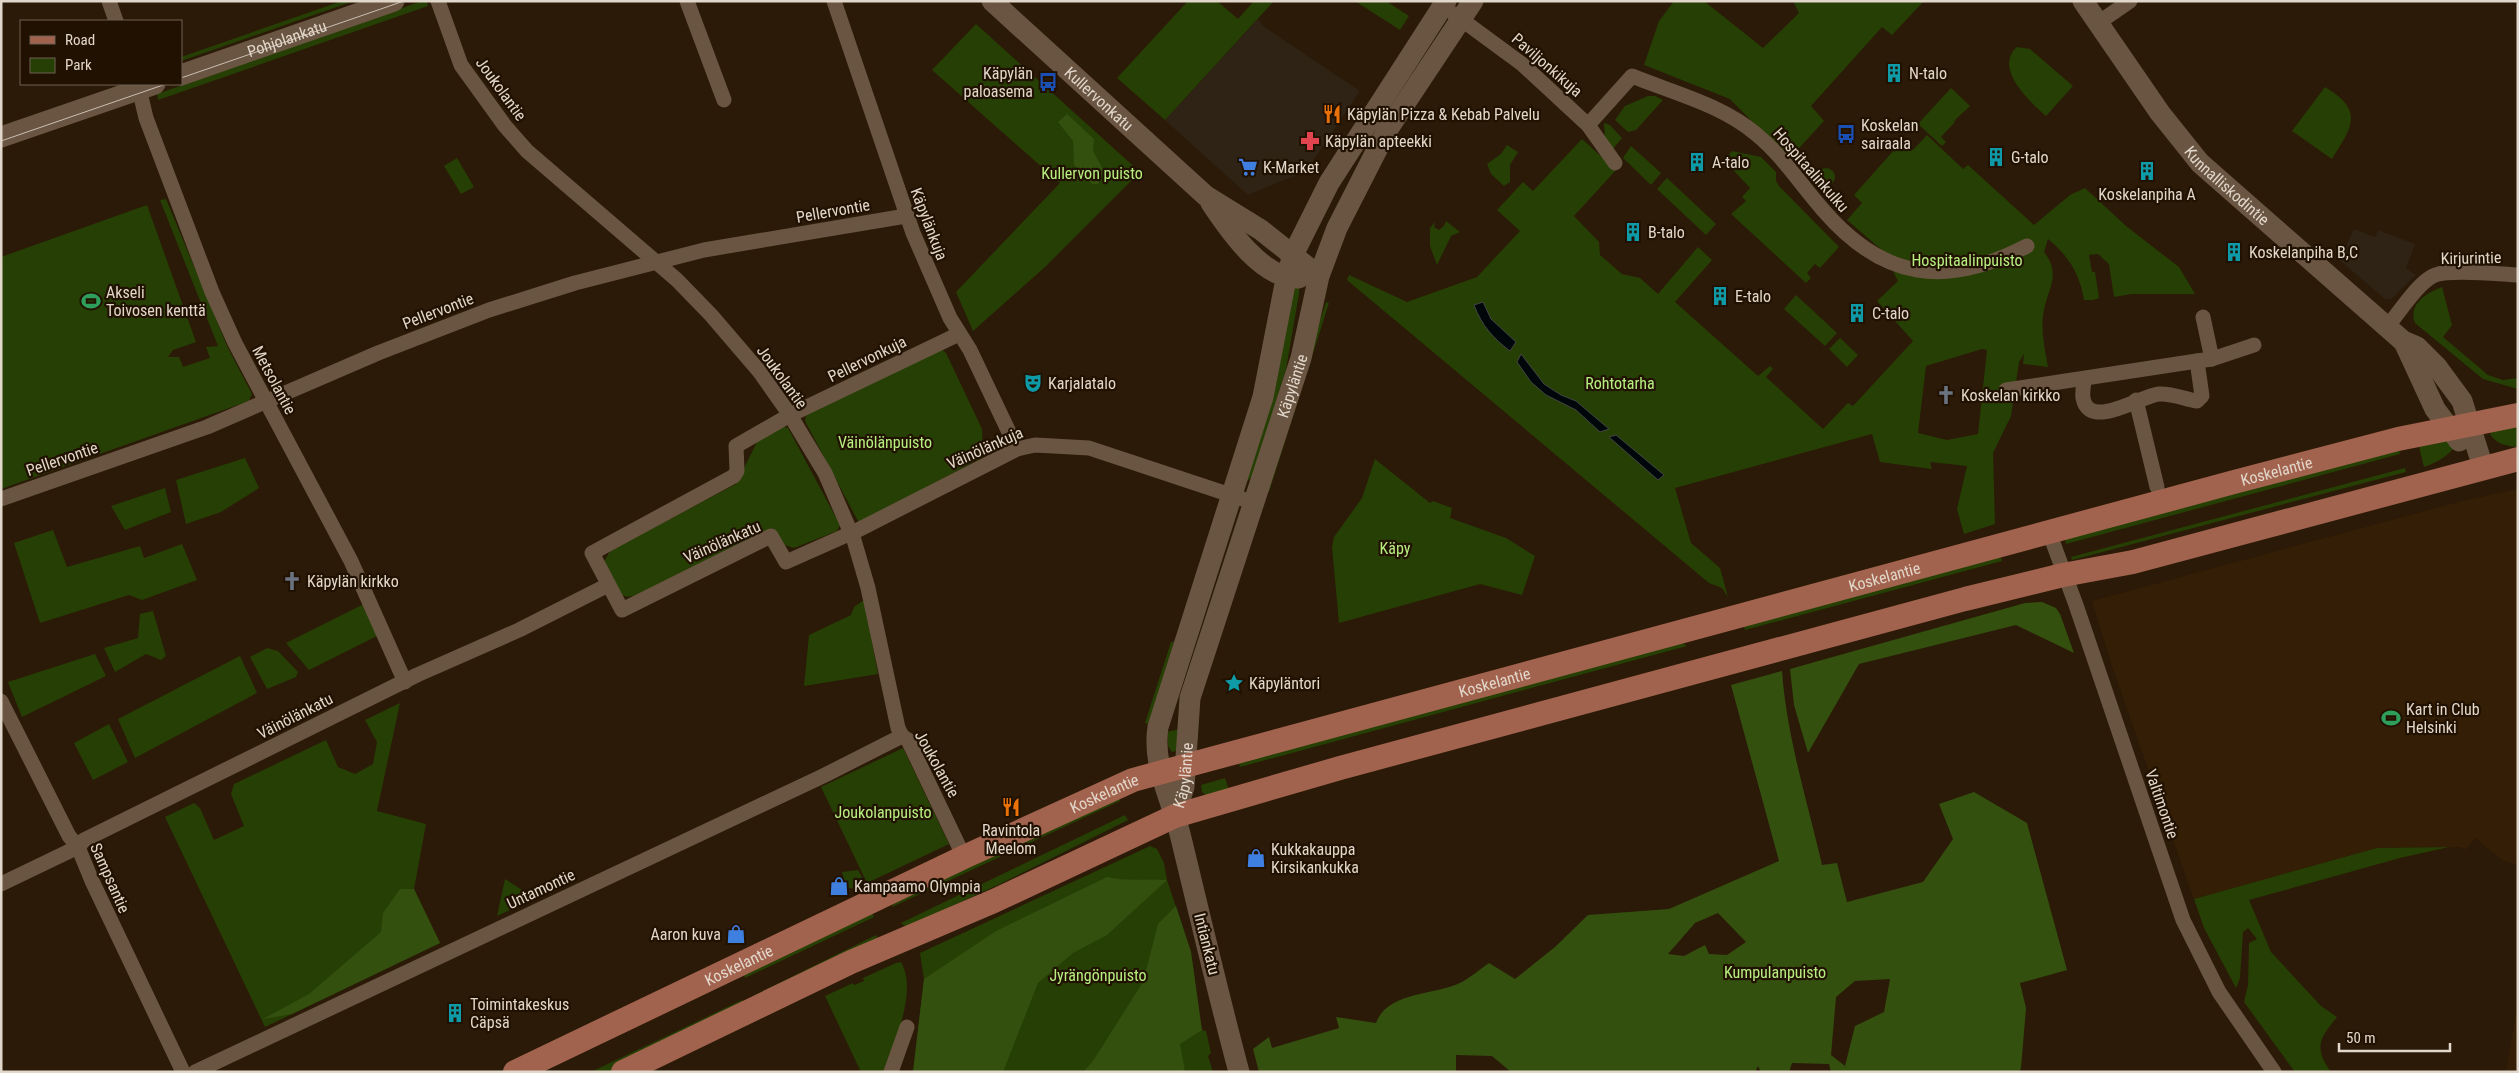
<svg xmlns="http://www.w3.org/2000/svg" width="2519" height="1073" font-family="'Roboto Condensed',sans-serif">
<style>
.commercial{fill:#2e2315}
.built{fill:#341e05}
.green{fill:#263f04;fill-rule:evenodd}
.forest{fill:#33500f;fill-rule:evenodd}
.water{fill:#00070b;stroke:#444545}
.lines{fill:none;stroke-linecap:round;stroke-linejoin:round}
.street{stroke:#695541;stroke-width:15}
.secondary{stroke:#695541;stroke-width:21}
.primary{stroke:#a2634e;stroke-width:24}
.tram{stroke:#cbbfb3;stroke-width:1}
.labels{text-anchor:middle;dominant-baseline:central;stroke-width:4.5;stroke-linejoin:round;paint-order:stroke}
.street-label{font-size:16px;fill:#e2d7cb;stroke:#211101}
.poi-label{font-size:16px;fill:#e2d7cb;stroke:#211101;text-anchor:start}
.park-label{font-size:16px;fill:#b7ef81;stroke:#211101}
</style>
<rect width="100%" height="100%" fill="#2b1a07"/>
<g class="commercial">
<polygon points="1258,19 1263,26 1360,91 1306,171 1248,195 1165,120"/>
<polygon points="2354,229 2375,237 2378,230 2415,244 2406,268 2416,275 2391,299 2385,299 2335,256 2343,253"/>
</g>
<g class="built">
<polygon points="2518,489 2518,865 2502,860 2475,838 2465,850 2461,847 2377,848 2194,899 2113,669 2092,601 2466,500"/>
<polygon points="2518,1005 2518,1072 2506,1072 2517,1008"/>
</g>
<g class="green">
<polygon points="342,1 354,1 181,61 181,57"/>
<polygon points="422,1 427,1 428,6 158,100 157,94"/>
<polygon points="1188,1 1217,1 1238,19 1254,1 1274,1 1165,120 1117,78"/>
<polygon points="1355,1 1386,1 1409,16 1400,30"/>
<polygon points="1674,1 1704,1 1763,48 1799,13 1793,1 1924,1 1892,35 1882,27 1811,106 1824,121 1789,159 1730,99 1644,65 1659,21"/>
<polygon points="976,24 1140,172 1044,268 973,331 956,292 1060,183 932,70"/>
<path d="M2017 47 2030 49 2073 86 2046 116C2030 102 1993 68 2017 47Z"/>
<path d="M2325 87C2365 111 2352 127 2332 159L2292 131Z"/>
<polygon points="1951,88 1970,106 1955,120 1954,123 1941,137 1946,142 1942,146 1918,124"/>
<polygon points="1648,96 1655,96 1663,100 1636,130 1628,132 1615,120 1625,106"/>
<polygon points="1604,123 1610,125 1622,138 1613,149 1605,138"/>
<path d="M1927 135 1963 169 1968 165 2034 225 2070 195 2085 188 2126 226 2179 267 2195 294H2132L2114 297 2109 264 2098 254 2089 255 2092 272H2095L2099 298 2093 300H2084C2080 274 2068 255 2048 239L2044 252C2063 277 2046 289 2043 316 2041 333 2045 350 2048 367L2023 364 2024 354 2019 362 2011 416 1993 453 1995 524 1964 534 1957 509 1967 466 1930 462 1932 469 1880 462 1872 434 1675 488 1691 543 1720 568 1728 597 1722 588 1709 583 1347 280 1349 275 1407 302 1477 277 1520 231 1497 210 1523 182 1533 191 1582 139 1616 170 1574 216 1599 242 1600 255 1622 274 1640 278 1658 294 1698 247 1712 260 1675 302 1758 376 1770 366 1773 369 1766 377 1823 429 1848 403 1853 406 1913 341 1877 301 1898 281 1883 251 1847 220 1862 203 1854 195 1903 140 1913 150ZM1982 349 1987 350 1978 434 1947 440 1918 433 1926 366Z"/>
<polygon points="1507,145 1518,152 1510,165 1510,182 1504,186 1491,174 1487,164 1501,154"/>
<polygon points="1631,146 1661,173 1651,185 1623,158"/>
<polygon points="1732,151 1761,157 1776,172 1776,181 1779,186 1839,247 1820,268 1815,264 1807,273 1811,278 1806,283 1731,214 1746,201 1742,197 1750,188 1724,160"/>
<polygon points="457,158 474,187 461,194 444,166"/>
<circle cx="1826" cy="177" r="9"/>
<polygon points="1667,178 1716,224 1706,235 1657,189"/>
<polygon points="166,199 228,348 252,394 249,401 1,489 1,257 147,205 196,342 173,350 168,357 179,357 183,367 210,358 206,347 218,346 160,200"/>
<polygon points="1446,221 1460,232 1451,236 1437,265 1430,246 1430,228 1435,222 1434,227 1439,230 1444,226"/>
<polygon points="1294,285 1299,286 1299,294 1286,369 1253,476 1244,484"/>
<path d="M2442 287 2452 325 2443 337 2488 375 2503 380 2518 378V389L2483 379 2415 323C2408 304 2426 293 2442 287Z"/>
<polygon points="1796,295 1837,333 1825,346 1784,309"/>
<polygon points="1326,302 1329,303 1269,492 1265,491"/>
<polygon points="1840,338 1858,355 1847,367 1829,349"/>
<polygon points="941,349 946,353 982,429 983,457 859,523 805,421 806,415"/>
<path d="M2518 424V447C2506 446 2496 444 2490 434L2493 429Z"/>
<polygon points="783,426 788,428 840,525 837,531 794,548 785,545 773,528 646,592 628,597 621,595 603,564 610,551 736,484 758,440"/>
<path d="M2453 436 2454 448C2446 457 2436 463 2424 467L2418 443Z"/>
<polygon points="2399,447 2400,454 2066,544 2065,539"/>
<polygon points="245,458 259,488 221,512 186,524 176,480"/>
<polygon points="1375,459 1430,503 1433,501 1452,508 1450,518 1506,538 1535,556 1522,595 1480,584 1339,623 1332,547 1334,537 1362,498"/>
<polygon points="2405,468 2406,472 2072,560 2071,557"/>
<polygon points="165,488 171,512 125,530 111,506"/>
<polygon points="53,530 67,567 140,546 144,558 182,544 197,580 142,600 129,595 40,623 14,543"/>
<polygon points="2000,555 2002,561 1745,630 1743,624"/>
<polygon points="864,600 878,674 804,686 809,635 851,615 854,607"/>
<polygon points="366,603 379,635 309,670 286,643"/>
<polygon points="153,611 166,656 161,660 146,654 115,672 104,648 138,638 140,614"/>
<polygon points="1171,642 1174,642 1149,724 1145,723"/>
<polygon points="1681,642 1687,646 1240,767 1238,761"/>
<polygon points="267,648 278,651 298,672 296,677 267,689 250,657"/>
<polygon points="95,654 106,676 22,717 8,682"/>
<polygon points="240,656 257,693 135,758 118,719"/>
<polygon points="400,703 377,811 426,824 414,889 440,943 265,1027 165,817 194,803 200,808 214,840 244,826 231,794 234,784 326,740 338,767 355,774 373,764 377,742 365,720"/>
<polygon points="109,724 128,762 93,780 74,743"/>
<polygon points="1179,729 1176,751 1172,752 1168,746 1167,732"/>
<polygon points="903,748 949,844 867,883 821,787"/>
<polygon points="1225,778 1229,790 1207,796 1202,792 1201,785"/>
<polygon points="1118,795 1120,801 892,907 893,904"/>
<polygon points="1125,815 1128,820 1000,884 911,925 905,926 901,923"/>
<polygon points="1150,846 1157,849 1164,863 1167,880 1191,952 1201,1027 1202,1030 1206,1031 1211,1053 1208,1056 1213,1072 913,1072 924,979 920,953"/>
<path d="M2449 847 2400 858 2249 900 2271 952 2321 1006 2337 1017C2320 1038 2313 1047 2331 1072H2295L2244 1002 2248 985 2249 943 2257 939 2248 928 2243 932 2240 978 2236 988 2204 928 2194 899 2377 848Z"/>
<polygon points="858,870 866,884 858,890 846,887 842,872"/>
<polygon points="505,879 530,895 531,900 497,916"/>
<polygon points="872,913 874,917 745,978 743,972"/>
<polygon points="876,935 879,940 758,1001 755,995"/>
<path d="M901 962C918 991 894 1043 884 1072H861L825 996 853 983 854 985 864 981 863 978 896 963Z"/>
<polygon points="742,1000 745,1006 609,1072 591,1072"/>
</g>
<g class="forest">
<polygon points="1067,114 1094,139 1093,151 1104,171 1098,184 1092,184 1074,165 1073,141 1058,122"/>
<polygon points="2042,602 2056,608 2060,614 2074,653 2016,625 1859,664 1808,753 1794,705 1790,669 2025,603"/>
<path d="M1782 671C1787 738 1807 800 1822 865L1837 863 1847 902 1923 882 1953 839 1939 804 1974 792 2027 823 2067 970 2020 983 2026 1008 2021 1068 2019 1072H1831L1829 1064 1792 1063 1789 1072H1761L1758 1066 1755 1072H1511L1492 1056 1456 1055V1072H1259L1253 1049 1269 1037 1272 1048 1339 1028 1336 1017 1376 1023C1387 992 1434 995 1460 983 1470 978 1480 969 1489 963L1515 979 1555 947 1588 915 1669 909 1779 861 1731 685ZM1718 913 1746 942 1727 955 1709 954 1705 945 1684 956 1668 954 1695 923ZM1890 979 1884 1012 1855 1026 1845 1066 1831 1055 1836 997 1855 981Z"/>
<path d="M1107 877C1127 882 1147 878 1167 880L1107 935 1073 953 1038 983 1003 1072H913L924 979 996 931Z"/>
<polygon points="400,889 414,889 440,943 292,1014 263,1019 309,994 381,932 383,913"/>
<polygon points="1176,906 1191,952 1202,1030 1180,1044 1185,1072 1083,1072 1093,1061 1143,982 1158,924"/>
</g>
<g class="water">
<path d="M1483 302 1491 319 1516 342 1510 351C1493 338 1482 326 1474 305Z"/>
<polygon points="1521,354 1544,384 1561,395 1576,401 1609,429 1600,432 1576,410 1546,395 1531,382 1517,362"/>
<polygon points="1616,435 1664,475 1658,480 1609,437"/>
</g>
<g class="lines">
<g class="street">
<polyline points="109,1 116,21"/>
<polyline points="438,1 461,65 505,126 527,151 677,280 711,315 759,371 790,415 825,473 854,540 868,588 898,728 902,736 908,740 964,857"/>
<polyline points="687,1 724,100"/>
<polyline points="834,1 913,233 950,318 970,350 1017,449"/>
<polyline points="1454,14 1522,64 1588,125 1615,163"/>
<polyline points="2098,23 2130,1"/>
<polyline points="138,84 146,118 212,292 235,343 351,561 405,682"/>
<path d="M1588 125 1632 76C1674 93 1722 105 1756 134 1782 155 1801 185 1824 211 1884 280 1946 288 2027 246"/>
<polyline points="2203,317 2212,359"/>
<path d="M2387 327C2399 313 2419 281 2435 275 2453 269 2497 274 2518 275"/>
<polyline points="959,334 790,415 736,446 737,471 734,476 592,553 622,610 771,536 786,562 858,530 1017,449 1035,445 1089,448 1255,503"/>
<path d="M2084 379C2084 385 2082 392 2083 398 2089 431 2140 396 2159 394 2171 393 2185 399 2197 401L2202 396 2197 361 2212 359 2254 345"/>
<polyline points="2006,390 2197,361"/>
<polyline points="2136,400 2157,487"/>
<polyline points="1,499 207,427 378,353 489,310 575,283 704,250 906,216"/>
<polyline points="2049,532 2076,605 2183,920 2219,992 2274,1072"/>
<polyline points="1,701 69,836 78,847 92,881 183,1072"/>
<polyline points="1,884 78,847 84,840 417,675 519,630 608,585"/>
<polyline points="195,1072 823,776 902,736"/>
<polyline points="891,1072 907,1027"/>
</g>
<g class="secondary">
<path id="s1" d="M992 1 1206 196 1261 230 1319 276"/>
<path id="s2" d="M2083 1 2160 113 2200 163 2403 341 2417 347 2437 367 2462 401 2483 467"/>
<path id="s3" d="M181 75 394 1"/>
<polyline points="1,137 155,84"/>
<path d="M1211 203C1229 230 1263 280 1299 278"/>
<polyline points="2404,342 2435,409 2459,441"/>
<path id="s4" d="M1175 816 1184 787 1190 698 1301 358 1319 276 1337 228 1386 132 1473 1"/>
<path d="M1239 1072C1218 994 1200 916 1181 838 1172 799 1152 767 1158 727L1263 397 1286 279 1293 255 1329 183 1446 1"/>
</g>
<g class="primary">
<path id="s5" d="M515 1072 964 857 1133 780 2234 482 2398 439 2518 415"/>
<polyline points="623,1072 851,962 994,901 1175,816 1340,768 1965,599 2063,575 2133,562 2518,459"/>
</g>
<g class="tram">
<polyline points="181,78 404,1"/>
<polyline points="1,141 166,84"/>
</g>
</g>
<defs>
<g id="building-bare" transform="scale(1.5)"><path d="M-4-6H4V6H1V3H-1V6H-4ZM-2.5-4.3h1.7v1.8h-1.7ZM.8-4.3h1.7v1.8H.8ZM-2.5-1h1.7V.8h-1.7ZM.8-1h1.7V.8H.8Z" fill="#0f9aa8" stroke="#211101" stroke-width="2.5" paint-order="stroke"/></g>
<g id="bus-bare" transform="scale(1.5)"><path d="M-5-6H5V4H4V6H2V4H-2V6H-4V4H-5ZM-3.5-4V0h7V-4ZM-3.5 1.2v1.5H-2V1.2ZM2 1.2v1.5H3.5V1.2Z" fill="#1a4fb4" stroke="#211101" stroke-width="2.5" paint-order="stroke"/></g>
<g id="restaurant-bare" transform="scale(1.5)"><path d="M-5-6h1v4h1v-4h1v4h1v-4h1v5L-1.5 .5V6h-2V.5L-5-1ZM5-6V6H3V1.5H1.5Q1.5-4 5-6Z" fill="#e8710a" stroke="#211101" stroke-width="2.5" paint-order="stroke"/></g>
<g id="pharmacy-bare" transform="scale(1.5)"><path d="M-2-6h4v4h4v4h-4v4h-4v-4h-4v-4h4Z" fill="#e0444e" stroke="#211101" stroke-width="2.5" paint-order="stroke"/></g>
<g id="supermarket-bare" transform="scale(1.5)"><path d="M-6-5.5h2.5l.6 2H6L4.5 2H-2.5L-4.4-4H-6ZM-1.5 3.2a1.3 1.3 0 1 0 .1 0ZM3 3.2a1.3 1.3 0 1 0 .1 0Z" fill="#3f7fe0" stroke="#211101" stroke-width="2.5" paint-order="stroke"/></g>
<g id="stadium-bare" transform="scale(1.5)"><path d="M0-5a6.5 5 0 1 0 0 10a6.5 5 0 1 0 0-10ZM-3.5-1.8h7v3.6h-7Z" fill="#2e9e5b" stroke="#211101" stroke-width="2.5" paint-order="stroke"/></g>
<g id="theatre-bare" transform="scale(1.5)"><path d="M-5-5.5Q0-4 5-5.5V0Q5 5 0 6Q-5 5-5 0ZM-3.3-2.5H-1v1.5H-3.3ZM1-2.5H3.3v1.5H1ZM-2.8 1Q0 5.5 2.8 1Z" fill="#0f9aa8" stroke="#211101" stroke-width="2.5" paint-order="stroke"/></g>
<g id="church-bare" transform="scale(1.5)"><path d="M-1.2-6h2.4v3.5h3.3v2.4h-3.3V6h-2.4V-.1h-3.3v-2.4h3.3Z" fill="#6b7280" stroke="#211101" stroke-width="2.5" paint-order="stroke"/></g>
<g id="sight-bare" transform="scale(1.5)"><path d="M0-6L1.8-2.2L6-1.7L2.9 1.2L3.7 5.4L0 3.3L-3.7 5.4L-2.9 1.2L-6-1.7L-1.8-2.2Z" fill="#0f9aa8" stroke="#211101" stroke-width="2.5" paint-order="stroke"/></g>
<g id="shop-bare" transform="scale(1.5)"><path d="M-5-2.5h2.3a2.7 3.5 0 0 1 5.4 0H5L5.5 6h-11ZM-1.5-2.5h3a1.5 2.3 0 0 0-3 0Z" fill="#3f7fe0" stroke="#211101" stroke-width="2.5" paint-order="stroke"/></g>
</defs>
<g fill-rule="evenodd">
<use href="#building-bare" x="1894" y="73"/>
<use href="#bus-bare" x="1048" y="82"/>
<use href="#restaurant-bare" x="1332" y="114"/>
<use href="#bus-bare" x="1846" y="134"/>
<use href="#pharmacy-bare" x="1310" y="141"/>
<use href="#building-bare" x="1996" y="157"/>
<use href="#building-bare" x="1697" y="162"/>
<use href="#supermarket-bare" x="1248" y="167"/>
<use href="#building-bare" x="2147" y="171"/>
<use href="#building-bare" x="1633" y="232"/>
<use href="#building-bare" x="2234" y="252"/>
<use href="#building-bare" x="1720" y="296"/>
<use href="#stadium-bare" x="91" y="301"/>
<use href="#building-bare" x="1857" y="313"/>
<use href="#theatre-bare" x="1033" y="383"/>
<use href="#church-bare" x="1946" y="395"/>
<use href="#church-bare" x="292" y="581"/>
<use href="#sight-bare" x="1234" y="683"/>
<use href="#stadium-bare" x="2391" y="718"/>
<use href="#restaurant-bare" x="1011" y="807"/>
<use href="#shop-bare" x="1256" y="858"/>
<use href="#shop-bare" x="839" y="886"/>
<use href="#shop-bare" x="736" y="934"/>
<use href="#building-bare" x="455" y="1013"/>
</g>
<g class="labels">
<g class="street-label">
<text stroke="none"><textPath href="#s3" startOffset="112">Pohjolankatu</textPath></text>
<text transform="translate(1547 65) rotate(41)">Paviljonkikuja</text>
<text transform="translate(501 89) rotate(54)">Joukolantie</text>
<text stroke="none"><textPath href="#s1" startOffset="145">Kullervonkatu</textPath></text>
<text transform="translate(1811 170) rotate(49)">Hospitaalinkulku</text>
<text stroke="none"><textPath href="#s2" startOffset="235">Kunnalliskodintie</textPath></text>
<text transform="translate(833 211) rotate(-10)">Pellervontie</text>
<text transform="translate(929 224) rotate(69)">Käpylänkuja</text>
<text transform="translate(2471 258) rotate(-1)">Kirjurintie</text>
<text transform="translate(438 311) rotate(-21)">Pellervontie</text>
<text transform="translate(867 359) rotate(-26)">Pellervonkuja</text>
<text transform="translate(782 377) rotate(54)">Joukolantie</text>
<text transform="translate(274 380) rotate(62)">Metsolantie</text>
<text stroke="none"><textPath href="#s4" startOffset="448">Käpyläntie</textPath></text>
<text transform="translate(985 448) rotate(-24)">Väinölänkuja</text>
<text transform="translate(62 459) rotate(-19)">Pellervontie</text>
<text stroke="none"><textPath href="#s5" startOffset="1868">Koskelantie</textPath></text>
<text transform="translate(722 542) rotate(-24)">Väinölänkatu</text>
<text stroke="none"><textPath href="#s5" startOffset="1462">Koskelantie</textPath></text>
<text stroke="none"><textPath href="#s5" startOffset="1058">Koskelantie</textPath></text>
<text transform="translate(295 716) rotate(-27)">Väinölänkatu</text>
<text transform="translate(937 764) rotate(61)">Joukolantie</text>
<text stroke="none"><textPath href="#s4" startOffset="42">Käpyläntie</textPath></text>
<text stroke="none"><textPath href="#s5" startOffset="652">Koskelantie</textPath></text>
<text transform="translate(2162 804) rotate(71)">Valtimontie</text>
<text transform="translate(110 878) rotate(66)">Sampsantie</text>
<text transform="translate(541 889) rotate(-25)">Untamontie</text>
<text transform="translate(1207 944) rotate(76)">Intiankatu</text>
<text stroke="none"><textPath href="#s5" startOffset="248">Koskelantie</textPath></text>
</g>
<g class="poi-label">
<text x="1033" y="73" text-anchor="end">Käpylän<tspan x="1033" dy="18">paloasema</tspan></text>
<text x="1909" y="73">N-talo</text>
<text x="1347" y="114">Käpylän Pizza &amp; Kebab Palvelu</text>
<text x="1861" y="125">Koskelan<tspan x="1861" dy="18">sairaala</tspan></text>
<text x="1325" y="141">Käpylän apteekki</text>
<text x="2011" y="157">G-talo</text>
<text x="1712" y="162">A-talo</text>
<text x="1263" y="167">K-Market</text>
<text x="2147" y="194" text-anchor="middle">Koskelanpiha A</text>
<text x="1648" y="232">B-talo</text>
<text x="2249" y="252">Koskelanpiha B,C</text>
<text x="106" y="292">Akseli<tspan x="106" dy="18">Toivosen kenttä</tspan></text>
<text x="1735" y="296">E-talo</text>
<text x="1872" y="313">C-talo</text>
<text x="1048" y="383">Karjalatalo</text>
<text x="1961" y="395">Koskelan kirkko</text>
<text x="307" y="581">Käpylän kirkko</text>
<text x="1249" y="683">Käpyläntori</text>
<text x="2406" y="709">Kart in Club<tspan x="2406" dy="18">Helsinki</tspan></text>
<text x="1011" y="830" text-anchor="middle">Ravintola<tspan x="1011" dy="18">Meelom</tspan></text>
<text x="1271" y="849">Kukkakauppa<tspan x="1271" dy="18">Kirsikankukka</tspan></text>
<text x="854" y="886">Kampaamo Olympia</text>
<text x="721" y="934" text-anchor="end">Aaron kuva</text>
<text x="470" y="1004">Toimintakeskus<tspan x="470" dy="18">Cäpsä</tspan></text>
</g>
<g class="park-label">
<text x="1092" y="173">Kullervon puisto</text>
<text x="1967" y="260">Hospitaalinpuisto</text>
<text x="1620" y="383">Rohtotarha</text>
<text x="885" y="442">Väinölänpuisto</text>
<text x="1395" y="548">Käpy</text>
<text x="883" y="812">Joukolanpuisto</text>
<text x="1775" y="972">Kumpulanpuisto</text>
<text x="1098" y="975">Jyrängönpuisto</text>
</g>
</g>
<rect width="2519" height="1073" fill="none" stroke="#e2d7cb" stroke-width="5"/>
<rect x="20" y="20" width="162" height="65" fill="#211101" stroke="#6e6052"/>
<rect x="30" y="36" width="25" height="8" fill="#a2634e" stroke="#6e6052"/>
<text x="65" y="45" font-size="15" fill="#e2d7cb">Road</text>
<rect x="30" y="58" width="25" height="15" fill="#263f04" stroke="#6e6052"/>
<text x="65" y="70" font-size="15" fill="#e2d7cb">Park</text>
<path d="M2339 1043v8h111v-8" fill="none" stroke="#e2d7cb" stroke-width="2.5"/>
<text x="2346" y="1043" font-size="15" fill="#e2d7cb" stroke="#211101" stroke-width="4" paint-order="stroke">50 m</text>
</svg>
